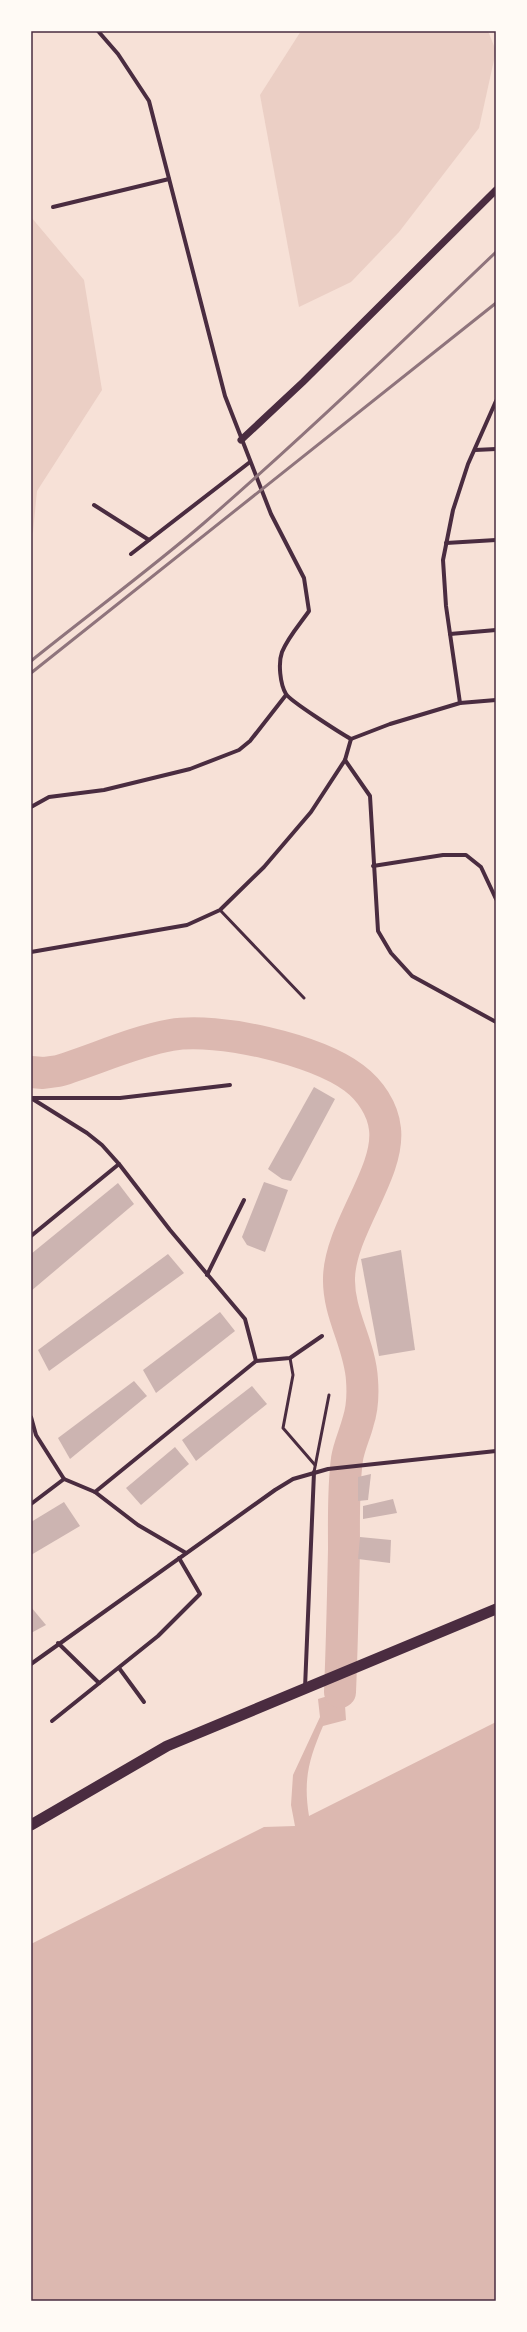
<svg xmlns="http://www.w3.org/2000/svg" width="527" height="2332" font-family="Lato,sans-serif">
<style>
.green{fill:#ebcfc5}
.water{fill:#dcb8b0}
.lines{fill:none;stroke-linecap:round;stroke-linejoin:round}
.river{stroke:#dcb8b0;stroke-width:32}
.building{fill:#ccb4b1}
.service{stroke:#4a2c40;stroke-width:3}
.minor{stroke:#4a2c40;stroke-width:4}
.tertiary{stroke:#4a2c40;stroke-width:7}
.trunk{stroke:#4a2c40;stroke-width:11}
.rail{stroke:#8f747c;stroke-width:3}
.neatline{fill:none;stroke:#4a2c40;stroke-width:1.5}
</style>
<rect width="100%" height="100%" fill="#f7e1d7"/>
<g class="green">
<polygon points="301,31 488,31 496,51 479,128 399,232 351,282 299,307 260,95"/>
<polygon points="31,217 84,280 102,390 37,491 33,532 31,536"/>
</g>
<path class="water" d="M344 1691 346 1720 323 1726C309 1759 303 1779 309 1816L496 1722V2301H31V1944L264 1827 295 1826 291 1805 293 1775 320 1717 318 1699Z"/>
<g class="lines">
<path class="river" d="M31 1072 43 1073 58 1071C95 1060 132 1042 171 1035 218 1027 315 1049 354 1078 370 1090 383 1109 385 1129 390 1173 340 1229 339 1278 338 1314 360 1344 362 1380 363 1393 362 1410 358 1422 355 1434 349 1446 347 1459 343 1489 344 1519 344 1549 343 1597 342 1644 340 1692"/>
</g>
<g class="building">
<polygon points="314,1087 335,1099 291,1181 282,1179 268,1169"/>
<polygon points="264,1182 288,1190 265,1252 247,1245 242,1237"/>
<polygon points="118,1183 134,1204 31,1291 31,1254"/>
<polygon points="401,1250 415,1350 379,1356 361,1259"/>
<polygon points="168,1254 184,1273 49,1371 38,1350"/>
<polygon points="220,1312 235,1331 156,1393 143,1370"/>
<polygon points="134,1381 147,1396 70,1459 58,1438"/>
<polygon points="252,1386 267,1404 196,1461 182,1440"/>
<polygon points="175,1447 189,1464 141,1505 126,1488"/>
<polygon points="371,1474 368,1500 358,1501 358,1477"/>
<polygon points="393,1499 397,1513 363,1519 363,1506"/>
<polygon points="64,1502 80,1526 31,1555 31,1522"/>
<polygon points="360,1537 391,1540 390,1563 358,1559"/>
<polygon points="31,1607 46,1625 31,1633"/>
</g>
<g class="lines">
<g class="service">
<polyline points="220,910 304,998"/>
<polyline points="290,1358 293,1375 283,1428 315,1465"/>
<polyline points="314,1472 329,1395"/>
</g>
<g class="minor">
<path d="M98 31 118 54 149 101 225 396 271 514 304 578 309 611C300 624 288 637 282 652 278 663 280 684 286 694 290 701 342 734 351 739L390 724 460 703 496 700"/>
<polyline points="53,207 169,179"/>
<polyline points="475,450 496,449"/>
<polyline points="94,505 149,540"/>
<polyline points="446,543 496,540"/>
<polyline points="131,554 250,462"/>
<polyline points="450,634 496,630"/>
<polyline points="460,703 446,606 443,560 453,510 468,464 496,401"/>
<polyline points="345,760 370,796 378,931 391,953 412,976 496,1022"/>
<polyline points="31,807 49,797 104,790 190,769 239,750 250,741 286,695"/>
<polyline points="373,866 443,855 466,855 481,867 496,899"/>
<polyline points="31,952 187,925 220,910 264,867 311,812 345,760 351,739"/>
<polyline points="31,1098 87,1133 102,1145 119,1164 170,1230 245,1319 256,1361"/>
<polyline points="32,1098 120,1098 230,1085"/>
<polyline points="31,1236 119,1164"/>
<polyline points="207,1275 244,1200"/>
<polyline points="31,1417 36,1435 64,1479 95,1492 138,1525 186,1553"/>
<polyline points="95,1492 256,1361 290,1358 322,1336"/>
<polyline points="31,1504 64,1479"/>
<polyline points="58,1643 99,1683"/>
<polyline points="31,1664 275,1490 293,1479 328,1469 496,1451"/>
<polyline points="119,1668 144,1702"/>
<polyline points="305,1688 314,1472"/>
<polyline points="52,1721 158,1636 200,1594 179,1558"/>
</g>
<polyline class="tertiary" points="241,440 303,382 496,190"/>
<polyline class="trunk" points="31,1825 167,1746 496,1609"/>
<g class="rail">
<path d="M31 661C88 615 148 571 204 523 304 436 400 344 496 252"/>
<polyline points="31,673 496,303"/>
</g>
</g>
<rect width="527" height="2332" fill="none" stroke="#fffaf5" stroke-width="64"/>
<rect x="32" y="32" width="463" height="2268" class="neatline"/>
</svg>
